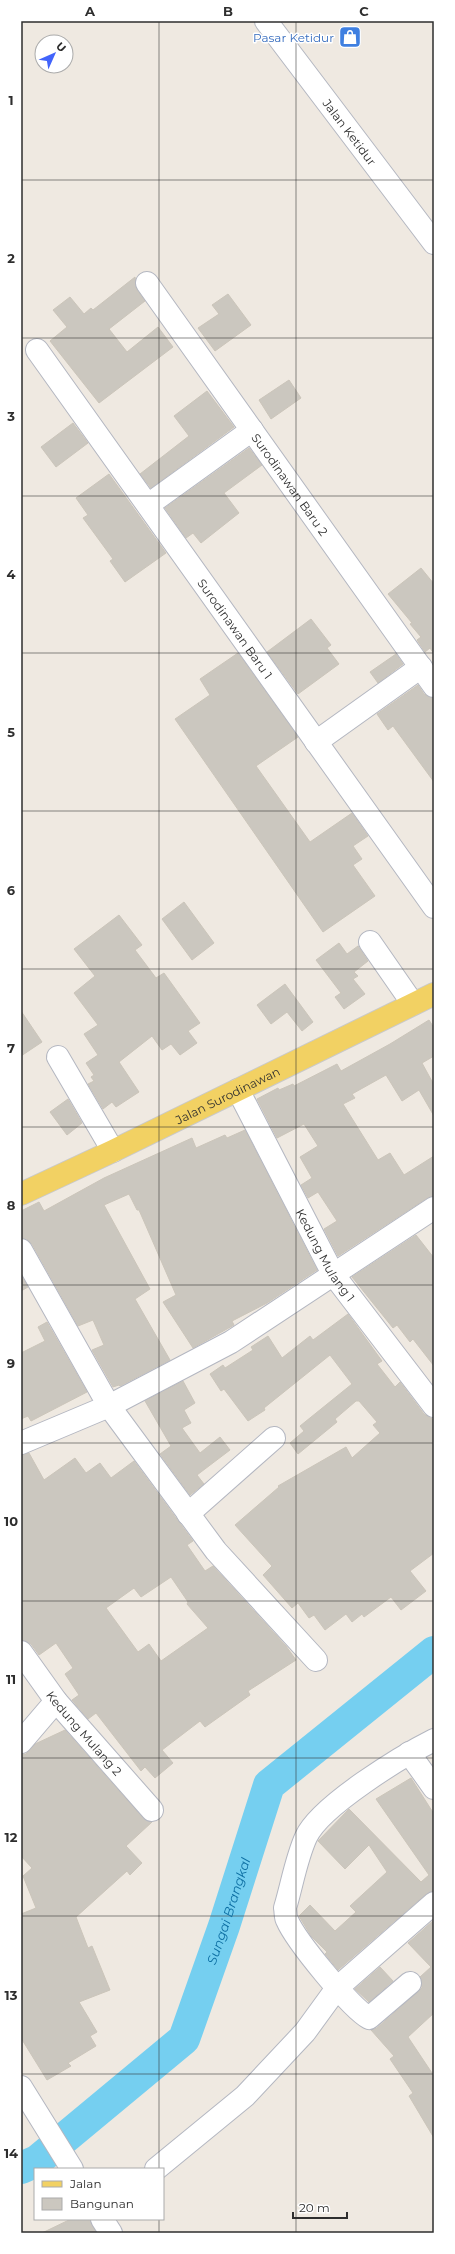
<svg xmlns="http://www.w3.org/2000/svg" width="455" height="2254" font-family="Montserrat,sans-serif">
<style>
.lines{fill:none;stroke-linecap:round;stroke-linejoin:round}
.river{stroke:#75cff0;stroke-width:32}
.building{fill:#cbc7bf;stroke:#cbc5ba;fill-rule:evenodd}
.minor-casing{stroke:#b4b7c1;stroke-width:24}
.major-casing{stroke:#c9c9c9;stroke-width:24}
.minor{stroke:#fff;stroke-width:22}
.major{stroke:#f2d163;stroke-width:22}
.grid{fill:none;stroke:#2e2e2e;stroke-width:1;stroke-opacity:0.55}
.labels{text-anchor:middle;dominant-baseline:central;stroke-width:3;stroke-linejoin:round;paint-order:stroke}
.shop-label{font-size:12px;fill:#366cbe;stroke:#fff;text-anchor:end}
.street-label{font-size:12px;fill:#2e2e2e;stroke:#fff}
.water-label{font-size:13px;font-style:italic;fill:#0d6fa3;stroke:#fff}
.neatline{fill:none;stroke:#2e2e2e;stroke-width:1.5}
.grid-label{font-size:13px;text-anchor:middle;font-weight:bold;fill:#2e2e2e}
</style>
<rect width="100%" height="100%" fill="#efe9e1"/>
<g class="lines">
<path class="river" id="s1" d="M21 2168 37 2161 184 2039 224 1926 269 1785 434 1652"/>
</g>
<g class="building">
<polygon points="135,277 137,290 145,301 109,329 127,352 158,327 173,347 99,403 50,341 67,327 53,310 70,297 84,314 91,308 93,310"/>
<polygon points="228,294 251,325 215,351 198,328 219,314 212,305"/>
<polygon points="289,380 301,398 271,419 259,400"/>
<polygon points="207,391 234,427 151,488 140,474 189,436 174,416"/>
<polygon points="73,423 88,443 56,467 41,447"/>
<polygon points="249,448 262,465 224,493 239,513 201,543 193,533 186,538 165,508"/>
<polygon points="109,474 166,553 125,582 110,561 113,559 83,518 88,515 76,498"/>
<polygon points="421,568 434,584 434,654 430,648 425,652 417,640 421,637 410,624 412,623 388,594"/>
<polygon points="311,619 331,645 327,648 339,664 298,694 267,652"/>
<polygon points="238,653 298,737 256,766 310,842 352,813 368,836 353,846 362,859 353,865 375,896 323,932 175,719 210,695 200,679"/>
<polygon points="396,654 403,664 378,683 370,672"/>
<polygon points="418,685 424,694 434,698 434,782 393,726 388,730 377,714"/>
<polygon points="184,902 214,943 192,960 162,919"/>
<polygon points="119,915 142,945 135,950 156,978 164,973 200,1023 188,1031 197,1043 180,1055 171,1044 162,1050 152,1036 119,1062 139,1092 116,1107 112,1102 103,1109 88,1084 94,1081 91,1077 94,1075 86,1063 98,1055 84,1034 98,1025 74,993 95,976 74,949"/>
<polygon points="339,943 347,954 358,946 368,961 354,972 358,976 353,979 365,994 344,1009 335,997 341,993 316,960"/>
<polygon points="285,984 313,1022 302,1031 287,1012 271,1024 257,1005"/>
<polygon points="21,1011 42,1042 21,1056"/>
<polygon points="429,1020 434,1028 434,1056 422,1063 434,1085 434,1116 419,1090 402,1101 386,1075 352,1094 355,1098 343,1104 378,1160 390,1153 404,1175 434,1156 434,1196 427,1198 338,1256 324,1229 337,1221 318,1192 308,1198 301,1185 312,1178 300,1157 318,1146 304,1124 277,1138 257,1099 278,1088 279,1090 293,1084 294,1086 337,1064 341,1071 390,1044"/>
<polygon points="68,1099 82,1123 67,1135 50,1112"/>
<polygon points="245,1130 317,1270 267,1303 232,1321 234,1325 193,1348 163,1302 176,1295 139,1210 137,1210 129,1194 104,1205 150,1289 135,1299 170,1360 120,1386 119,1385 113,1387 92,1350 104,1345 93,1320 78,1326 32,1244 27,1239 21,1238 21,1211 39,1202 44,1211 104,1178 192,1138 196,1148 225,1135 227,1138"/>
<polygon points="416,1235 434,1258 434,1366 413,1339 410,1342 397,1325 393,1328 352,1277"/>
<polygon points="21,1275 28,1287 21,1291"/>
<polygon points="348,1314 382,1361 377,1364 395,1387 400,1382 424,1414 434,1420 434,1553 410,1571 426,1591 401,1610 391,1597 364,1617 362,1614 352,1622 346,1614 325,1630 314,1615 309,1618 298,1603 292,1608 263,1575 272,1566 235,1525 279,1487 278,1486 346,1447 352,1458 380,1433 373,1425 377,1422 359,1401 356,1401 335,1419 337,1422 298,1454 290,1443 304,1431 300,1426 352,1384 330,1355 264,1408 265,1410 248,1421 224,1389 221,1391 210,1374 223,1365 225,1368 253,1350 251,1347 268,1336 282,1358 310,1336 313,1340"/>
<polygon points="47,1322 87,1392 31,1421 28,1416 21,1419 21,1353 45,1341 38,1327"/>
<polygon points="183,1381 195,1403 184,1410 191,1423 182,1428 200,1453 220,1437 230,1450 197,1475 204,1484 190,1495 160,1454 171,1446 145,1401"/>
<path d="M29 1453 44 1480 75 1458 86 1473 100 1463 111 1478 134 1461 193 1541 187 1545 205 1571 213 1566 286 1646 296 1660 248 1691 250 1695 205 1727 200 1721 162 1750 173 1763 155 1778 145 1767 141 1771 96 1713 88 1719 72 1700 79 1695 65 1674 73 1668 56 1643 39 1655 31 1644 21 1640V1455ZM171 1577 188 1602 187 1604 208 1628 161 1661 149 1644 138 1652 106 1608 134 1588 141 1597Z"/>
<polygon points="65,1730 143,1818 152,1822 126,1846 142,1863 130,1875 127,1871 76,1917 88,1948 92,1946 110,1990 79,2002 97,2032 90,2036 96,2046 68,2063 71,2066 47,2080 21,2038 21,1914 36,1908 23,1876 32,1868 21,1856 21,1754 26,1754 35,1744"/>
<polygon points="411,1778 434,1814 434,1891 426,1894 338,1970 325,1954 327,1952 311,1936 299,1916 310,1905 335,1931 356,1912 350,1906 387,1872 369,1845 345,1869 318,1841 349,1809 421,1882 429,1875 376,1799"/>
<polygon points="434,1920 434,2013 408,2037 434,2076 434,2138 409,2096 413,2093 390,2059 394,2056 371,2030 377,2028 422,1988 420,1977 431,1967 408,1943"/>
<polygon points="380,1967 393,1981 369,2002 355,1989"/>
<polygon points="71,2219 90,2219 96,2233 42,2233"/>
</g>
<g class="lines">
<g class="minor-casing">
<g id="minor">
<path id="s2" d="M266 21 434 243"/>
<path id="s3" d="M147 283 434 686"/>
<path id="s4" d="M37 350 434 907"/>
<polyline points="148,505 252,430"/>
<polyline points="316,742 421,667"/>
<polyline points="370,942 413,1004"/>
<polyline points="58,1057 113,1151"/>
<path id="s5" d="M238 1090 333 1274 434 1406"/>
<polyline points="21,1250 109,1406 216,1551 316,1660"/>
<polyline points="21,1443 109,1406 231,1342 434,1208"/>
<polyline points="188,1514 274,1438"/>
<path id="s6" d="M21 1652 56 1701 152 1810"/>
<polyline points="21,1742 56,1701"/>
<polyline points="409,1753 434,1788"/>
<path d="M410 1983 369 2018C351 2008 296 1941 287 1920 285 1917 286 1912 285 1908 292 1885 296 1859 306 1837 320 1806 402 1756 434 1740"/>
<polyline points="21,2087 72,2169"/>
<polyline points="156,2169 245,2096 305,2032 337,1988 434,1903"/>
<polyline points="102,2219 111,2233"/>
</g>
</g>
<g class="major-casing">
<g id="major">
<path id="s7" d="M21 1194 113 1151 434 994"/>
</g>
</g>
<use href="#minor" class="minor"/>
<use href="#major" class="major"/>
</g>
<path class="grid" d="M159 21V2169M296 21V2233M21 180H434M21 338H434M21 496H434M21 653H434M21 811H434M21 969H434M21 1127H434M21 1285H434M21 1443H434M21 1601H434M21 1758H434M21 1916H434M21 2074H434M159 2219V2233"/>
<defs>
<g id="shop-square" transform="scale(1.15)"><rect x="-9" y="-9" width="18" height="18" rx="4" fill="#3f7fe0" stroke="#fff"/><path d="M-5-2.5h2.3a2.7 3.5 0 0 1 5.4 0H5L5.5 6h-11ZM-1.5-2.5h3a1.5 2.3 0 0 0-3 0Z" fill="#fff"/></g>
</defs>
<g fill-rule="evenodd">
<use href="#shop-square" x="350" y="37"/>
</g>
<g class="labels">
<g class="shop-label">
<text x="334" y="37">Pasar Ketidur</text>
</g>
<g class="street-label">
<text stroke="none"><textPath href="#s2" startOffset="139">Jalan Ketidur</textPath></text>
<text stroke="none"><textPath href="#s3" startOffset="247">Surodinawan Baru 2</textPath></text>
<text stroke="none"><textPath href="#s4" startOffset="342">Surodinawan Baru 1</textPath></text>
<text stroke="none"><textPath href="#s7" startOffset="229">Jalan Surodinawan</textPath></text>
<text stroke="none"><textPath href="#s5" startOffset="187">Kedung Mulang 1</textPath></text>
<text stroke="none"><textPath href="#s6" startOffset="103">Kedung Mulang 2</textPath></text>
</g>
<g class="water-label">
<text stroke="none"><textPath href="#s1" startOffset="344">Sungai Brangkal</textPath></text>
</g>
</g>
<rect width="455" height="2254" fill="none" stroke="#ffffff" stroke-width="44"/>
<rect x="34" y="2168" width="130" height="52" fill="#ffffff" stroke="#ababab"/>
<rect x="42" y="2181" width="20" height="6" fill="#f2d163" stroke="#ababab"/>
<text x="70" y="2188" font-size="12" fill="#2e2e2e">Jalan</text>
<rect x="42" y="2198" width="20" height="12" fill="#cbc7bf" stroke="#ababab"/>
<text x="70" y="2208" font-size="12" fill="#2e2e2e">Bangunan</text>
<g transform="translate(54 54) rotate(45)"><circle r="19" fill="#ffffff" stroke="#ababab"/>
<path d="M0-3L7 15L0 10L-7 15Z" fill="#4264fb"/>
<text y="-6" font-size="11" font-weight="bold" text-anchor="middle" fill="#2e2e2e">U</text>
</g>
<path d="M293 2212v6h54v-6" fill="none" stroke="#2e2e2e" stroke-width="2"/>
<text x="299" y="2212" font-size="12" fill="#2e2e2e" stroke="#ffffff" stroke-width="3" paint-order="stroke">20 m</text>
<rect x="22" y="22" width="411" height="2210" class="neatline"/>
<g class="grid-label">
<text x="90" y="16">A</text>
<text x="228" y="16">B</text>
<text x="364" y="16">C</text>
<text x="11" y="105">1</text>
<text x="11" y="263">2</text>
<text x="11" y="421">3</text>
<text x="11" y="579">4</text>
<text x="11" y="737">5</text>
<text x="11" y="895">6</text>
<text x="11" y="1053">7</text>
<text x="11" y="1210">8</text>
<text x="11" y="1368">9</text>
<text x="11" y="1526">10</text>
<text x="11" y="1684">11</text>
<text x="11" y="1842">12</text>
<text x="11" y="2000">13</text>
<text x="11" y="2158">14</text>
</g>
</svg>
